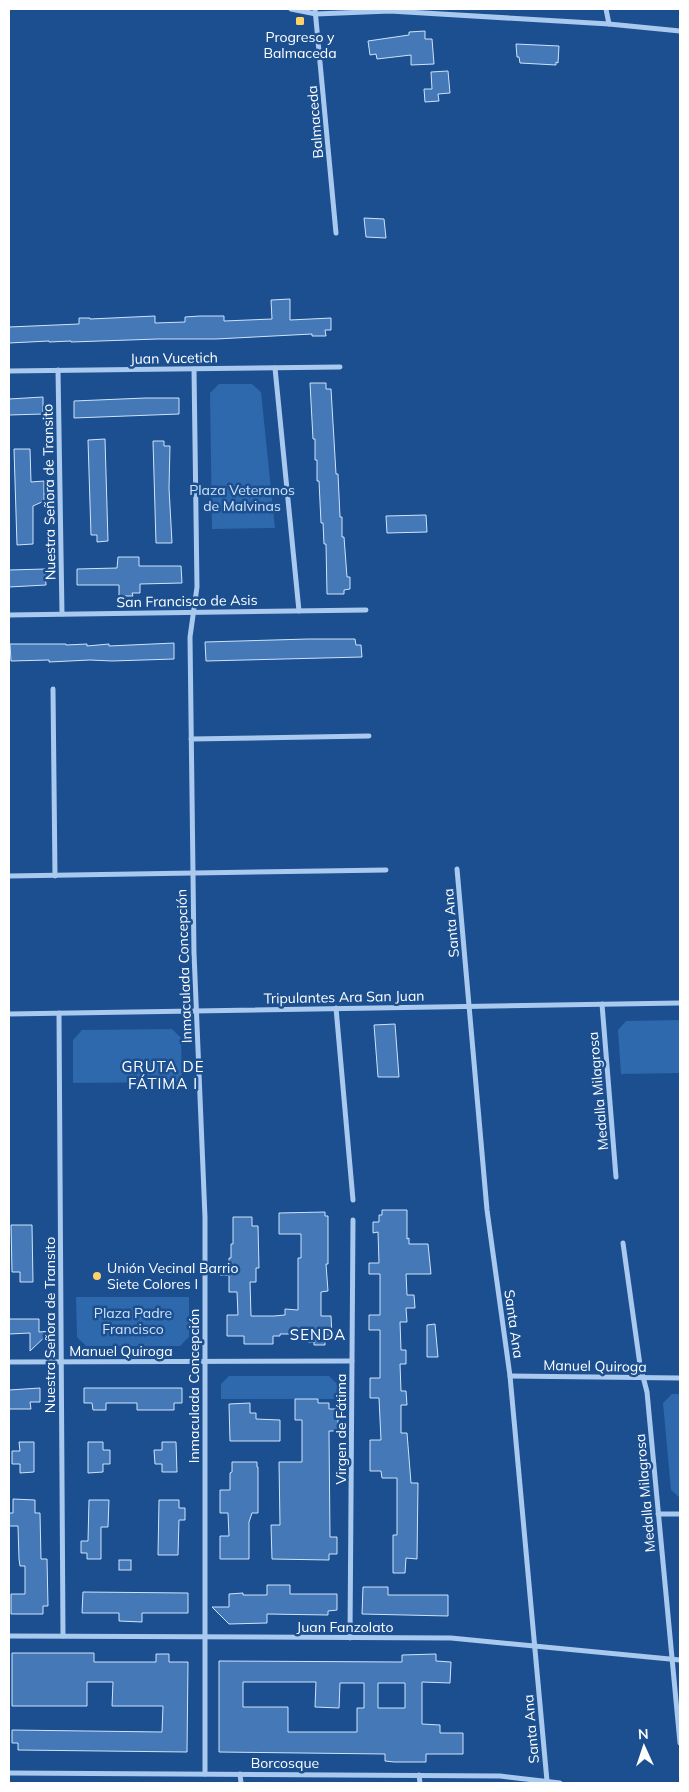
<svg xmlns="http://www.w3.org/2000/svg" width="689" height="1792" font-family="Mulish,sans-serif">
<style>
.green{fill:#2e69ad}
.building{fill:#4478b7;stroke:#cfe3fa;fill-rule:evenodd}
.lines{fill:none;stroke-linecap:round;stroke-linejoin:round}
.minor{stroke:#a9c9ee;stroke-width:5}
.poi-dot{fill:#ffd166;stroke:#1b4f8f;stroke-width:2}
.labels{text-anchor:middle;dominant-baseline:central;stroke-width:5;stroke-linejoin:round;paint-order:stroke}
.poi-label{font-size:14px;fill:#fff;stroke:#1b4f8f}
.street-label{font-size:14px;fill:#fff;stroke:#1b4f8f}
.park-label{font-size:14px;fill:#cfe3fa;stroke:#1b4f8f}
.neighbourhood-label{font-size:15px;letter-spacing:1px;fill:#fff;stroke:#1b4f8f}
</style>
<rect width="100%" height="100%" fill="#1b4f8f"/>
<g class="green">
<polygon points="219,384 252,384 261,392 275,528 212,529 210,393"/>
<polygon points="680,1020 680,1073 621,1074 618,1030 626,1021"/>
<polygon points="172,1029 181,1038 182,1082 73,1083 73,1040 82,1030"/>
<polygon points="76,1297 189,1297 189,1337 180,1346 86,1346 77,1337"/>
<polygon points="229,1376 329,1376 338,1385 338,1399 221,1399 221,1384"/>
<polygon points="672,1394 680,1394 680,1498 671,1490 663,1403"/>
</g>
<g class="building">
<polygon points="425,31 425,39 432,39 434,64 411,65 411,55 377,59 376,54 370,55 368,41 409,35 409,32"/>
<polygon points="516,44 559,46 558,63 556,62 556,65 520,63 519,57 517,57"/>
<polygon points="448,71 450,93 438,94 439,101 425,102 424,89 432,89 431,72"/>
<polygon points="364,218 384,219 386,238 366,237"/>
<polygon points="290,299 290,320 331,318 331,330 325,330 326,336 312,336 312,334 216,339 158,339 71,342 71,341 49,342 49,341 9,343 9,327 79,324 79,318 90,318 90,319 155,316 155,323 185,322 185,317 200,316 224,316 224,321 272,319 271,300"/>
<polygon points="310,383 326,383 326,389 331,389 336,474 338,474 340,517 342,517 342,537 344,537 347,577 350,577 350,589 344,590 344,594 327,594 326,544 324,544 323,523 321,523 319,481 317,481 317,460 315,460 315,439 313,439"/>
<polygon points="43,397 43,414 9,415 9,399"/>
<polygon points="145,398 179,398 179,414 74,418 74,401"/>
<polygon points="105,439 108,541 97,542 97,535 91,535 88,440"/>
<polygon points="153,441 164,441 164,446 170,446 169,488 172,543 156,543"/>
<polygon points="14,449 30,449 31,482 44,481 44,501 33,506 33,544 17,545"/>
<polygon points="426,515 427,532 387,533 386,516"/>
<polygon points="118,557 139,557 139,566 181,566 182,583 140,584 140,593 132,593 133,596 119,596 119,585 77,585 77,569 117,568"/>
<polygon points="45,569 46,585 9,587 9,570"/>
<polygon points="308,639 355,639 356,645 361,645 362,657 206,661 205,642"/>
<polygon points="174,643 174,659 112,661 90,660 49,662 49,660 11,661 10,644 66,644 66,645 87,644 87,646 109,644 109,646"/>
<polygon points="395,1024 399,1077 378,1077 374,1025"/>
<polygon points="382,1210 407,1210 407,1239 409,1238 409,1244 428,1244 431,1274 406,1274 407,1295 414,1295 415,1308 406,1308 407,1322 400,1322 401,1350 406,1350 406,1364 400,1364 401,1391 406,1391 407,1405 401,1405 401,1433 407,1433 411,1483 418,1483 417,1559 406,1558 405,1573 393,1573 393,1535 397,1535 397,1478 382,1478 381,1471 370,1471 370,1440 381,1440 379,1398 370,1398 370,1378 380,1378 380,1330 369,1330 369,1315 380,1315 380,1274 369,1274 369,1263 379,1263 378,1232 373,1233 373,1222 379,1222 379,1215 382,1215"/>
<polygon points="325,1212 325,1216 328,1216 328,1264 326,1264 328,1291 321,1292 321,1316 331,1316 332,1336 325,1336 325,1345 314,1345 314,1342 308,1342 308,1337 302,1337 302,1334 280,1334 280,1336 273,1336 273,1344 244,1344 244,1336 227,1336 227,1315 238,1315 237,1292 229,1292 229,1275 220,1275 221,1265 229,1264 229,1258 231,1258 231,1244 233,1244 233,1217 252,1217 252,1226 258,1226 259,1268 256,1268 256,1282 250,1282 251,1316 274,1316 285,1315 285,1309 298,1310 298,1258 301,1258 301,1234 279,1234 279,1213"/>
<polygon points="11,1225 32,1225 33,1282 20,1282 20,1272 12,1272"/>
<polygon points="9,1319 39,1319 39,1332 51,1331 30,1351 30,1333 9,1334"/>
<polygon points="435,1324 438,1357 427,1357 427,1325"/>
<polygon points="40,1388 40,1402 30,1402 31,1409 9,1409 9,1390"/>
<polygon points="84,1388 182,1388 182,1403 174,1403 174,1410 137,1410 137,1403 106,1403 106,1410 93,1410 92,1403 84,1403"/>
<polygon points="295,1399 318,1399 318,1403 329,1403 329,1409 338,1409 338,1431 329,1431 330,1537 337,1537 337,1554 329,1554 329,1560 272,1559 271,1525 280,1525 279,1462 302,1462 302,1420 295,1420"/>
<polygon points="250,1403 250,1413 256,1413 256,1419 280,1420 280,1441 230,1441 229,1404"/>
<polygon points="19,1442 34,1442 34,1472 20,1473 20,1464 12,1464 12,1451 20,1451"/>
<polygon points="88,1442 103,1442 103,1450 110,1450 110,1464 103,1464 103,1472 88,1473"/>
<polygon points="162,1442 176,1442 177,1472 162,1472 162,1464 155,1464 154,1450 162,1450"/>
<polygon points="232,1462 257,1462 257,1467 258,1467 258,1513 252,1513 249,1522 249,1559 220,1559 220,1536 229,1536 228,1513 220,1513 220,1490 230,1490 230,1473 232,1472"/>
<polygon points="13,1499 35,1500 35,1513 40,1513 41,1559 47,1559 48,1606 43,1606 43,1614 11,1614 11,1594 25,1594 25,1566 20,1566 19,1559 18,1526 9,1526 9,1513 13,1513"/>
<polygon points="89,1500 109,1500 108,1527 101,1527 101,1559 87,1559 87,1553 81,1553 81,1541 88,1541"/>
<polygon points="159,1500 179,1500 179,1508 185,1508 185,1520 179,1520 178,1555 158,1555"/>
<rect x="119" y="1560" width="12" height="10"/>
<polygon points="267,1585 290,1585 290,1594 337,1594 337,1610 328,1611 328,1615 267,1614 267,1623 229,1624 212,1607 229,1607 229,1594 243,1593 243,1595 267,1595"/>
<polygon points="363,1587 388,1587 388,1595 448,1595 448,1616 362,1614"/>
<polygon points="83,1592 188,1593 188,1613 142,1613 142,1622 119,1621 119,1613 82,1613"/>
<polygon points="12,1653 94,1653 94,1662 156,1662 156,1654 169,1654 169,1662 188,1662 187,1752 18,1750 18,1743 12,1743 12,1730 162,1732 163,1706 112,1706 113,1682 87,1682 87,1706 12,1706"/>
<path d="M436 1654V1661L451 1662 450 1683 422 1682V1724L440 1725V1733H463V1754H426V1762H394L385 1761V1754L219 1752V1661L402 1662V1655ZM243 1682H316L315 1707 339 1708 340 1683H364V1708H357V1732H288V1707H243ZM378 1683H405V1708H378Z"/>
</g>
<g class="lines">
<g class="minor">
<polyline points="291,9 316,14 390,11 609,24 680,31"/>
<polyline points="315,9 336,233"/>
<polyline points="606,9 609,24"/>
<polyline points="275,368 299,611"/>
<polyline points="194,369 197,587 190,637 194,953 205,1217 205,1774"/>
<polyline points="58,370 62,614"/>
<polyline points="9,371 340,367"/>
<polyline points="9,615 366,610"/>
<polyline points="53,689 55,876"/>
<polyline points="191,739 369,736"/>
<polyline points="457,869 487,1210 510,1376 547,1781"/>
<polyline points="9,876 386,870"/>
<polyline points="602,1004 616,1177"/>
<polyline points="336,1008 353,1200"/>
<polyline points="59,1013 63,1636"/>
<polyline points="9,1014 680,1003"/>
<polyline points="623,1243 640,1365 647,1392 680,1743"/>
<polyline points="9,1362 352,1361"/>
<polyline points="510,1376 680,1378"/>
<polyline points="658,1514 680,1514"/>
<polyline points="9,1636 451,1638 680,1660"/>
<polyline points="350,1638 353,1220"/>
<polyline points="9,1773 500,1776 560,1783"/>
<polyline points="240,1774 241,1783"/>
<polyline points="419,1775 420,1783"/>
</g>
</g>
<g class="poi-dot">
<rect x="295" y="16" width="10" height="10" rx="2.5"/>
<circle cx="97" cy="1276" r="5"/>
</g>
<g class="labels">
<g class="poi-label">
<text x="300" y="37">Progreso y<tspan x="300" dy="16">Balmaceda</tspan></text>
<text x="107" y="1268" text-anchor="start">Unión Vecinal Barrio<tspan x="107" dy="16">Siete Colores I</tspan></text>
</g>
<g class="street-label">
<text transform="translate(315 122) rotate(-95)">Balmaceda</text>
<text transform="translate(174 358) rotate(-1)">Juan Vucetich</text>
<text transform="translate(49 492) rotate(-91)">Nuestra Señora de Transito</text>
<text transform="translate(187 601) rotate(-1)">San Francisco de Asis</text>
<text transform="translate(451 923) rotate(-95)">Santa Ana</text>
<text transform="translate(184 966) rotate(-92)">Inmaculada Concepción</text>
<text transform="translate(344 997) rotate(-1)">Tripulantes Ara San Juan</text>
<text transform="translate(598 1091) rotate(-95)">Medalla Milagrosa</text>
<text transform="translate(514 1324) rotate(82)">Santa Ana</text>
<text transform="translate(50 1325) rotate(-90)">Nuestra Señora de Transito</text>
<text x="121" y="1351">Manuel Quiroga</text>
<text transform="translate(595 1366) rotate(1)">Manuel Quiroga</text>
<text transform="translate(194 1386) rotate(-90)">Inmaculada Concepción</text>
<text transform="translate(341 1429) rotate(-90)">Virgen de Fátima</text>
<text transform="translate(645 1493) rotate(-95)">Medalla Milagrosa</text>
<text x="345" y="1627">Juan Fanzolato</text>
<text transform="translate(531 1729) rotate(-95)">Santa Ana</text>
<text x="285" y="1763">Borcosque</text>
</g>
<g class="park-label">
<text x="242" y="490">Plaza Veteranos<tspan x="242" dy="16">de Malvinas</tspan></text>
<text x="133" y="1313">Plaza Padre<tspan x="133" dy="16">Francisco</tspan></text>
</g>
<g class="neighbourhood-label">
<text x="163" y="1066">GRUTA DE<tspan x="163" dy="17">FÁTIMA I</tspan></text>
<text x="318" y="1334">SENDA</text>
</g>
</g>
<rect width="689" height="1792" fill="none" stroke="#ffffff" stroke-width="20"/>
<g transform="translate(644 1747) rotate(357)" stroke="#1b4f8f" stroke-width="4" paint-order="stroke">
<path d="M0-4L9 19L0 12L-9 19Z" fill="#ffffff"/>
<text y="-8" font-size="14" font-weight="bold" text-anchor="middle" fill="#ffffff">N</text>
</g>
</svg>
